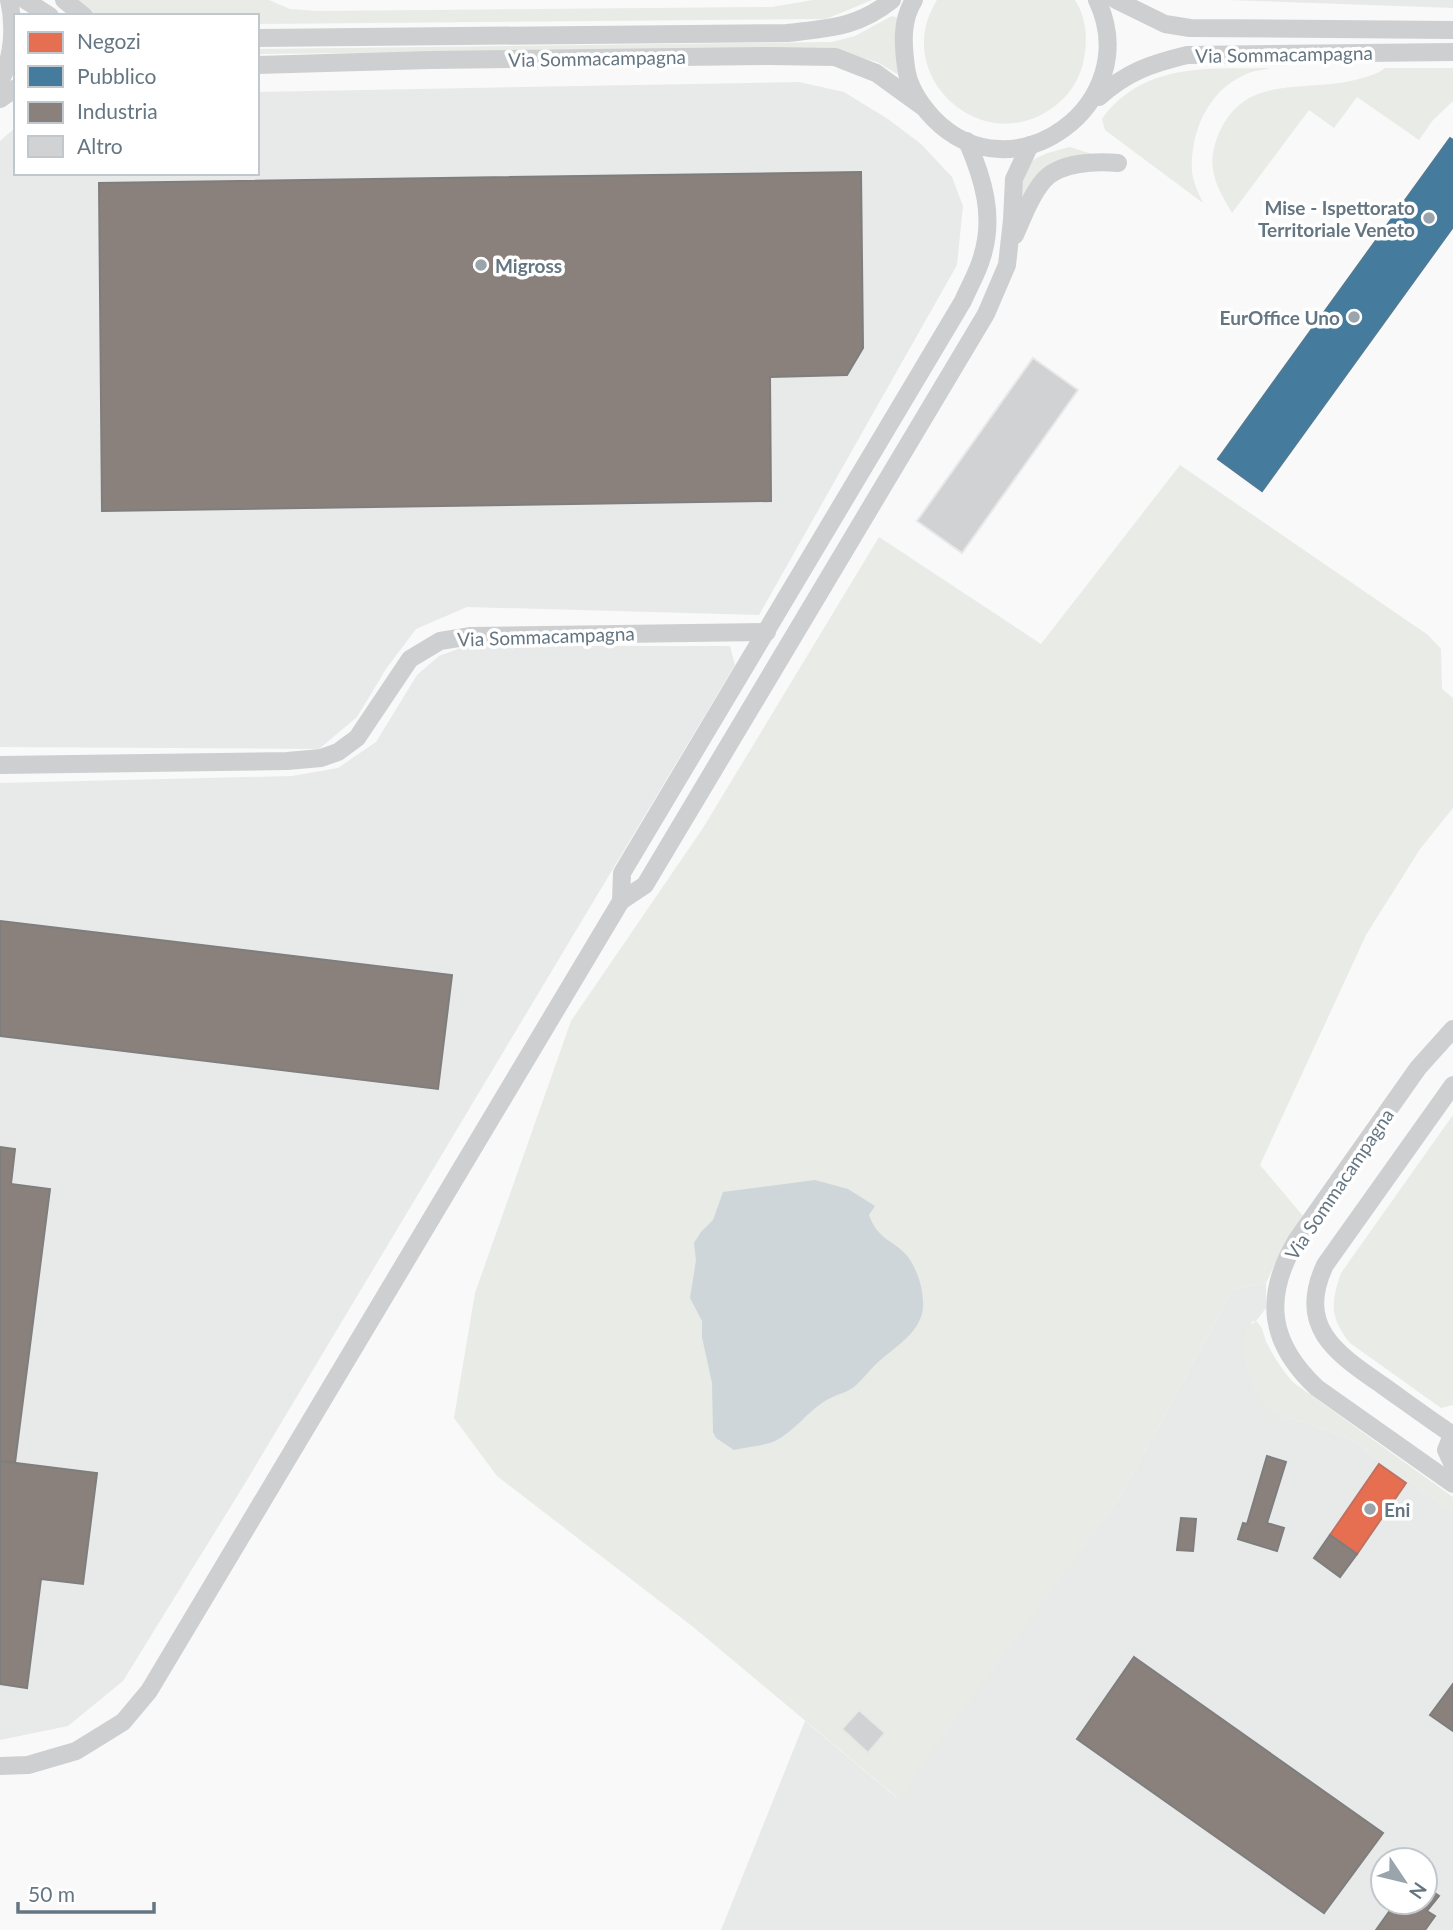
<svg xmlns="http://www.w3.org/2000/svg" width="1453" height="1930" font-family="Lato,sans-serif">
<style>
.built{fill:#e8e9e9;fill-rule:evenodd}
.green{fill:#e8ebe6}
.water{fill:#ced6d9}
.shops{fill:#e76f51;stroke:#c07160;stroke-width:2}
.public{fill:#457b9d;stroke:#4f7a95;stroke-width:2}
.industry{fill:#8a817c;stroke:#7f7e7e;stroke-width:2}
.building{fill:#d0d2d3;stroke:#e8e8e8;stroke-width:2}
.lines{fill:none;stroke-linecap:round;stroke-linejoin:round}
.minor{stroke:#cecfd0;stroke-width:18}
.poi-dot{fill:#99a4ac;stroke:#fff;stroke-width:2.5}
.labels{text-anchor:middle;dominant-baseline:central;stroke-width:7;stroke-linejoin:round;paint-order:stroke}
.street-label{font-size:19px;fill:#657683;stroke:#fff}
.poi-label{font-size:19px;font-weight:bold;fill:#657683;stroke:#fff;text-anchor:end}
</style>
<rect width="100%" height="100%" fill="#f9f9f9"/>
<g class="built">
<polygon points="1227,0 1453,0 1453,8"/>
<polygon points="799,82 844,92 888,119 921,144 952,177 963,206 957,265 759,615 467,607 416,629 386,669 357,717 319,749 0,747 0,141 16,127 16,173 257,173 257,92"/>
<polygon points="466,646 730,646 735,665 244,1485 123,1681 68,1726 0,1740 0,783 292,776 338,768 376,742 417,675 439,656"/>
<path d="M1266 1283V1308L1256 1321 1251 1322 1282 1417 1307 1423 1355 1441 1374 1457 1453 1512V1930H721L805 1721 897 1798 1122 1494 1233 1289ZM1383 1860H1425V1902H1383Z"/>
</g>
<g class="green">
<polygon points="73,0 269,0 290,9 317,11 772,7 813,0 872,0 826,19 257,24 257,16 95,16"/>
<path d="M937 0H1075C1088 20 1088 45 1082 67 1077 83 1068 96 1055 106 984 161 889 76 937 0Z"/>
<polygon points="892,16 898,18 895,48 900,72 897,74 877,62 826,48 257,54 257,49 832,42 855,36"/>
<path d="M1271 68C1262 70 1251 71 1244 75 1207 92 1190 133 1192 172 1193 182 1199 194 1203 203L1105 130 1102 119C1143 62 1208 69 1271 68Z"/>
<path d="M1385 68H1453V101L1433 120 1419 140 1357 97 1334 128 1309 110 1232 213C1215 184 1205 166 1219 133 1245 73 1303 93 1355 80 1366 77 1376 75 1385 68Z"/>
<path d="M1070 147 1098 156 1074 157 1022 208C1022 163 1025 158 1070 147Z"/>
<polygon points="1180,465 1428,635 1441,649 1442,689 1453,698 1453,808 1420,849 1366,935 1260,1165 1303,1216 1286,1240 1266,1283 1233,1289 1122,1494 921,1767 900,1800 692,1626 497,1476 454,1418 475,1293 571,1021 703,828 879,537 1041,644"/>
<path d="M1453 1115V1405L1441 1408 1350 1343C1329 1317 1331 1302 1341 1273Z"/>
<path d="M1256 1321C1264 1327 1263 1337 1268 1345 1275 1359 1283 1371 1294 1383L1453 1497V1512L1374 1457 1355 1441 1307 1423 1282 1417 1265 1405 1255 1391 1246 1368 1243 1344 1247 1327Z"/>
</g>
<path class="water" d="M815 1180 848 1189 875 1206 869 1215C878 1241 895 1240 908 1257 917 1269 923 1288 923 1302 925 1331 894 1347 876 1364 869 1371 862 1380 854 1387 846 1393 834 1395 825 1401 807 1412 795 1431 775 1441 763 1446 747 1447 734 1450L716 1438 713 1432 712 1383 702 1337V1321L690 1298 696 1260 694 1243 701 1232 713 1220 723 1192Z"/>
<polygon class="shops" points="1379,1464 1406,1483 1357,1554 1330,1535"/>
<polygon class="public" points="1450,138 1453,140 1453,227 1262,491 1218,459"/>
<g class="industry">
<polygon points="861,172 863,348 847,375 770,377 771,501 102,511 99,183"/>
<polygon points="0,921 452,975 438,1089 0,1036"/>
<polygon points="0,1147 15,1149 11,1184 50,1189 15,1463 0,1461"/>
<polygon points="1267,1456 1286,1462 1267,1523 1284,1528 1277,1551 1238,1539 1243,1523 1247,1524"/>
<polygon points="0,1461 97,1473 83,1584 41,1579 27,1688 0,1684"/>
<polygon points="1181,1518 1196,1519 1193,1551 1177,1550"/>
<polygon points="1330,1535 1357,1554 1340,1577 1314,1558"/>
<polygon points="1134,1657 1383,1833 1324,1913 1077,1739"/>
<polygon points="1453,1684 1453,1731 1430,1715"/>
<polygon points="1425,1886 1439,1896 1427,1911 1435,1916 1425,1930 1376,1930 1396,1902 1425,1902"/>
</g>
<g class="building">
<polygon points="1033,358 1078,390 962,553 917,521"/>
<polygon points="859,1710 885,1733 868,1753 842,1729"/>
</g>
<g class="lines">
<g class="minor">
<polyline points="25,0 50,16"/>
<polyline points="64,0 84,16"/>
<path d="M914 0C901 20 903 45 906 67 908 86 921 105 933 118 1013 201 1146 103 1097 0"/>
<polyline points="1116,0 1165,24 1190,28 1453,30"/>
<path d="M257 38 787 33C829 28 857 28 892 0"/>
<polyline points="257,65 430,60 769,56 835,57 876,73 923,107"/>
<path d="M0 82C13 58 15 26 9 0"/>
<path d="M1099 97C1127 72 1150 64 1187 55L1453 52"/>
<polyline points="0,99 16,88"/>
<path d="M967 141C983 178 995 216 982 257 978 272 969 287 963 301L622 873 621 901 645 885 986 314 1007 265 1012 220 1014 179 1030 145"/>
<path d="M1015 235C1023 217 1031 195 1044 180 1060 162 1096 161 1118 163"/>
<polyline points="0,765 287,761 321,758 338,752 357,738 410,659 440,641 471,636 767,632"/>
<path d="M1453 1029 1418 1068 1296 1241C1263 1298 1269 1343 1317 1388L1453 1484"/>
<path d="M1453 1085 1325 1265C1296 1327 1336 1353 1382 1385 1406 1402 1429 1419 1453 1435"/>
<polyline points="1452,1435 1446,1450 1453,1465"/>
<polyline points="0,1766 28,1765 76,1751 123,1722 149,1691 621,901"/>
</g>
</g>
<g class="poi-dot">
<circle cx="1429" cy="218" r="7"/>
<circle cx="481" cy="265" r="7"/>
<circle cx="1354" cy="317" r="7"/>
<circle cx="1370" cy="1509" r="7"/>
</g>
<g class="labels">
<g class="street-label">
<text transform="translate(1284 54) rotate(-1)">Via Sommacampagna</text>
<text transform="translate(597 58) rotate(-1)">Via Sommacampagna</text>
<text transform="translate(546 636) rotate(-2)">Via Sommacampagna</text>
<text transform="translate(1339 1184) rotate(-56)">Via Sommacampagna</text>
</g>
<g class="poi-label">
<text x="1415" y="207">Mise - Ispettorato<tspan x="1415" dy="22">Territoriale Veneto</tspan></text>
<text x="495" y="265" text-anchor="start">Migross</text>
<text x="1340" y="317">EurOffice Uno</text>
<text x="1384" y="1509" text-anchor="start">Eni</text>
</g>
</g>
<rect x="14" y="14" width="245" height="161" fill="#ffffff" stroke="#c1c8cd" stroke-width="2"/>
<rect x="28" y="32" width="35" height="21" fill="#e76f51" stroke="#c1c8cd" stroke-width="2"/>
<text x="77" y="49" font-size="21" fill="#657683">Negozi</text>
<rect x="28" y="66" width="35" height="21" fill="#457b9d" stroke="#c1c8cd" stroke-width="2"/>
<text x="77" y="84" font-size="21" fill="#657683">Pubblico</text>
<rect x="28" y="102" width="35" height="21" fill="#8a817c" stroke="#c1c8cd" stroke-width="2"/>
<text x="77" y="119" font-size="21" fill="#657683">Industria</text>
<rect x="28" y="136" width="35" height="21" fill="#d0d2d3" stroke="#c1c8cd" stroke-width="2"/>
<text x="77" y="154" font-size="21" fill="#657683">Altro</text>
<g transform="translate(1404 1881) rotate(125)"><circle r="33" fill="#ffffff" stroke="#c1c8cd" stroke-width="2"/>
<path d="M0-5L12 26L0 18L-12 26Z" fill="#99a4ac"/>
<text y="-10" font-size="19" font-weight="bold" text-anchor="middle" fill="#657683">N</text>
</g>
<path d="M18 1902v10h136v-10" fill="none" stroke="#657683" stroke-width="3.5"/>
<text x="28" y="1902" font-size="21" fill="#657683" stroke="#ffffff" stroke-width="5" paint-order="stroke">50 m</text>
</svg>
